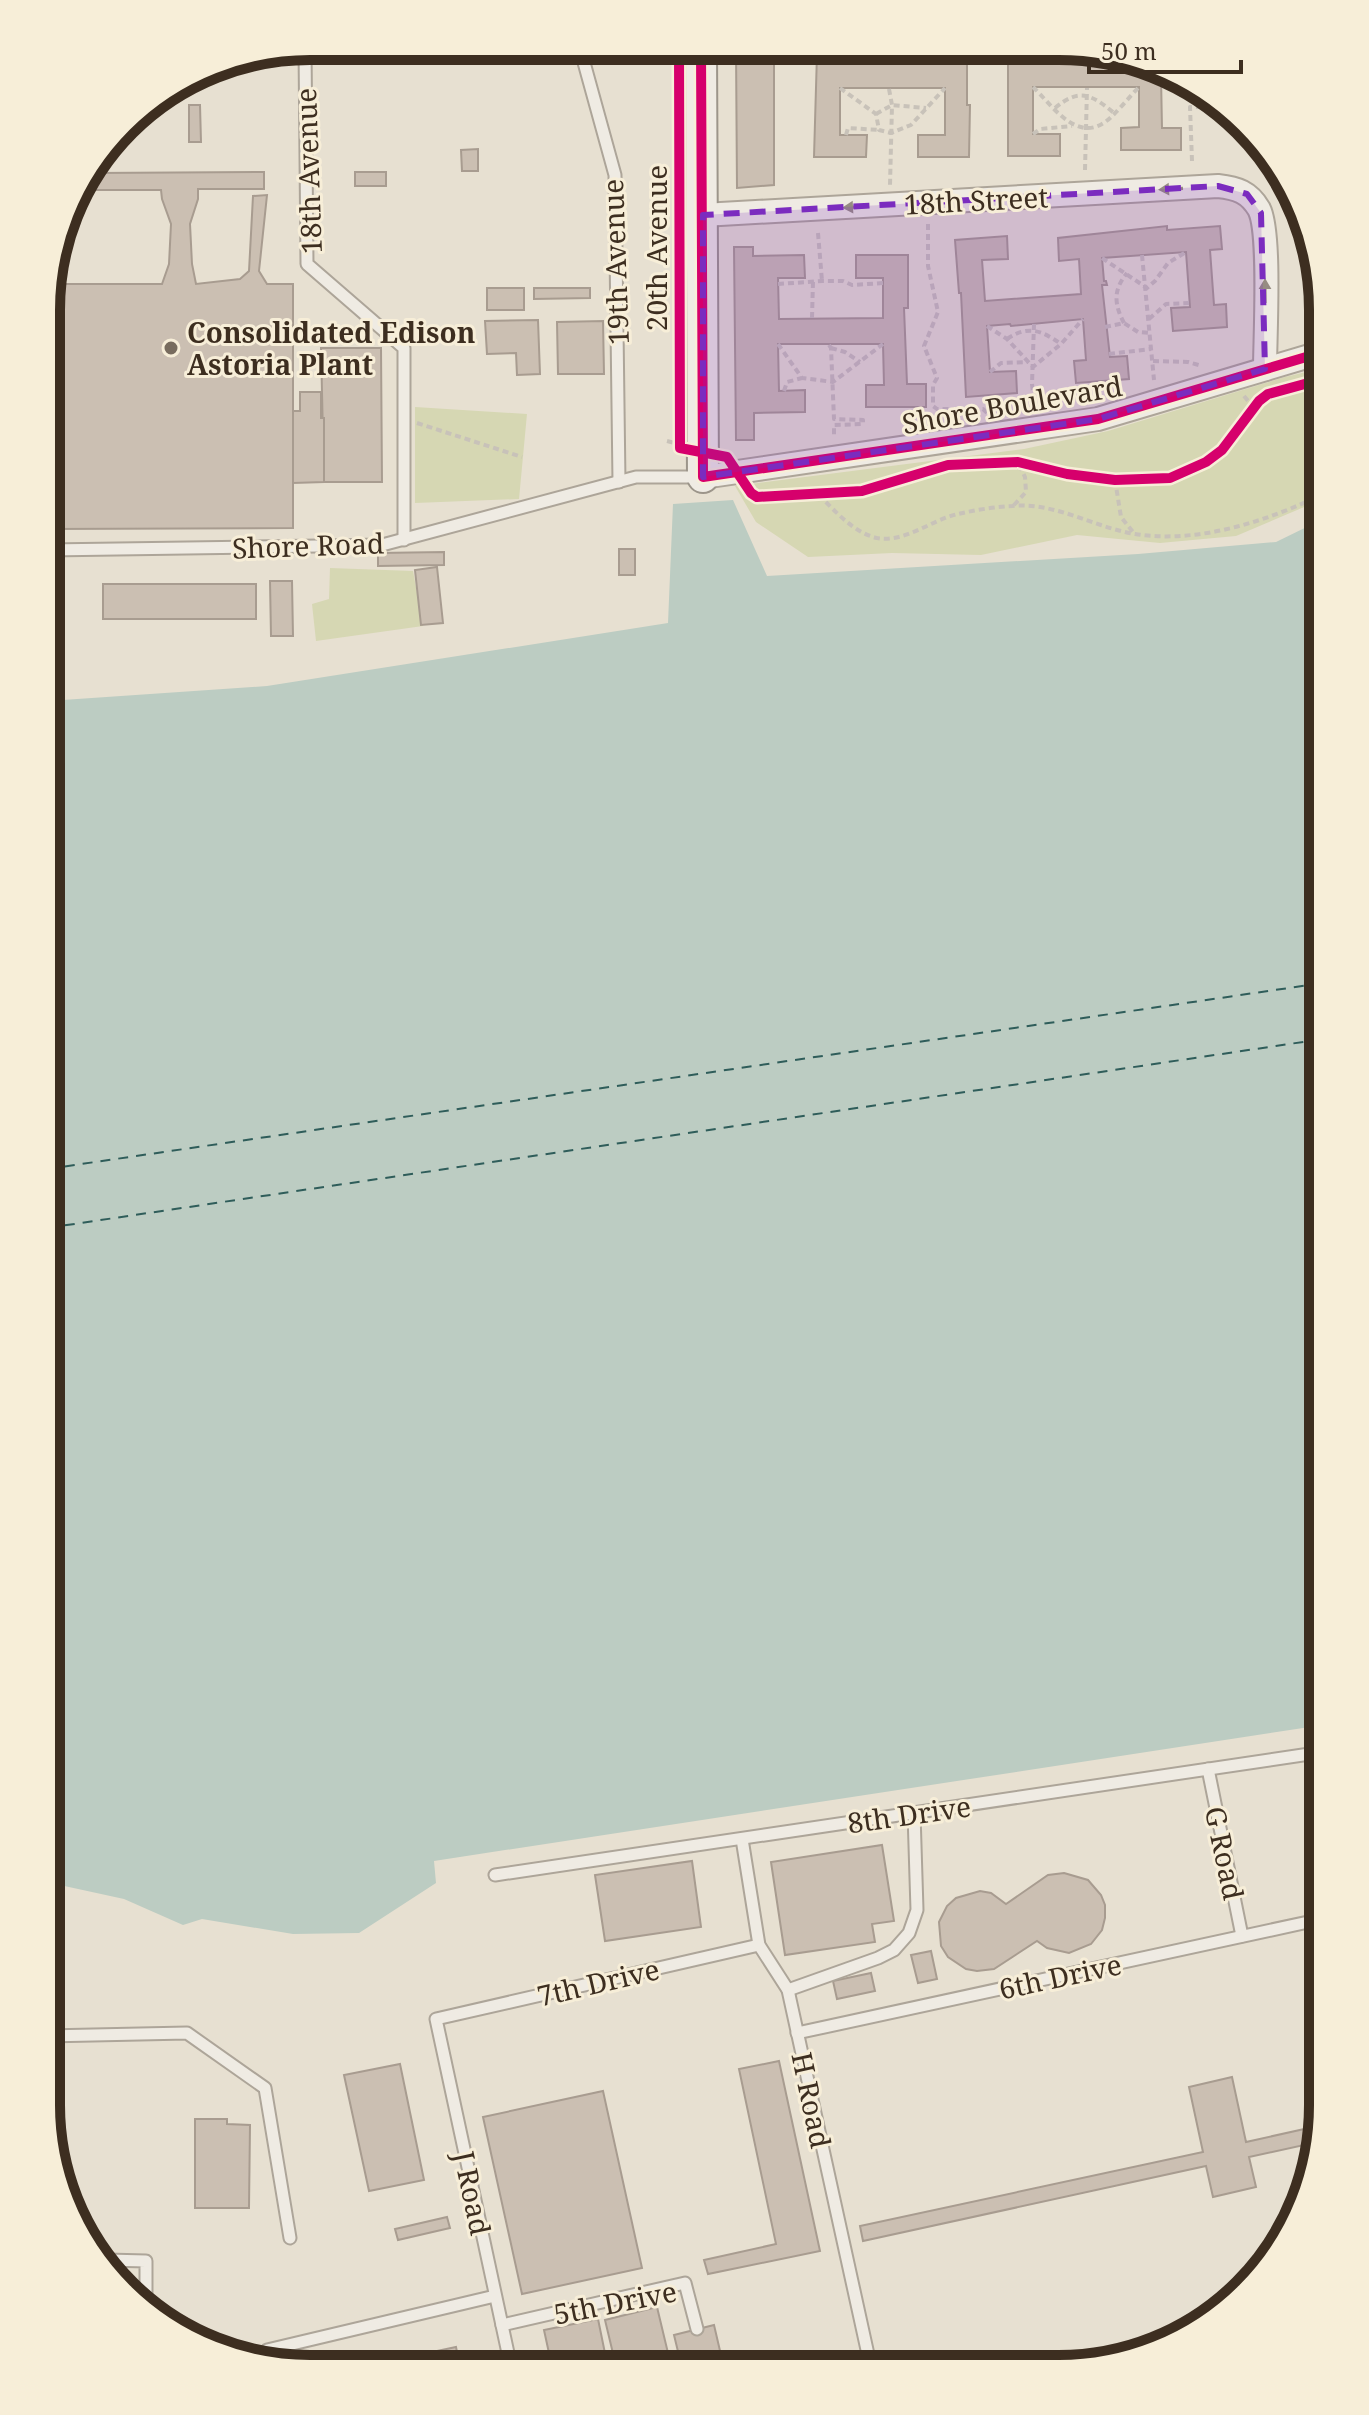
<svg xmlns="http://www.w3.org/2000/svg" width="1369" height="2415" font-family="'Noto Serif',serif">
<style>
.green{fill:#d6d7b3}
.water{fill:#bcccc2}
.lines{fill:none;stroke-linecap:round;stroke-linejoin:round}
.ferry{stroke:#2f5d5a;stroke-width:2;stroke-dasharray:10 8;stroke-linecap:butt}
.building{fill:#cbbfb2;stroke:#a89c90;stroke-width:2}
.lane-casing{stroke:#ada599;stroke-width:15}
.street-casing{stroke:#ada599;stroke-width:26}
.secondary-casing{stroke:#9c958a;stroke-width:34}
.path{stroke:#c8c2b9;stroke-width:4;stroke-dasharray:6 4;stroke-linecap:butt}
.lane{stroke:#efebe3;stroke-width:11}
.street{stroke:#efebe3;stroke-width:22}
.secondary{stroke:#efebe3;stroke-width:30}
.cycleway-casing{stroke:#f7eed8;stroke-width:15}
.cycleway{stroke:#d6006c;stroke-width:10}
.oneway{fill:#968c82}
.marked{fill:#7b2cbf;fill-opacity:0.2;stroke:#7b2cbf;stroke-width:6;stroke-dasharray:16 10;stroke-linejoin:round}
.poi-dot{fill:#786c5e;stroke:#f7eed8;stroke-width:3}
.labels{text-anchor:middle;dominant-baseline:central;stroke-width:6;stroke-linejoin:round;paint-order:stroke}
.street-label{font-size:28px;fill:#3d2e20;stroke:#f7eed8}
.poi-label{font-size:28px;font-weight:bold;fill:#3d2e20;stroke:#f7eed8;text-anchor:start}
.rim{fill:none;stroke:#3d2e20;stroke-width:10}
</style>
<rect width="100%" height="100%" fill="#e7e0d1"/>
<g class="green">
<polygon points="1323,368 1323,499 1236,536 1160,543 1077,535 981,555 892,553 808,557 756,522 735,486 1024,449 1108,431 1285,377"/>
<polygon points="415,407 527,414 519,499 415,503"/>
<polygon points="330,568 413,571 423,626 316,641 312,604 329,599"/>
</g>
<polygon class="water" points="733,500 767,576 1138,554 1276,542 1323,519 1323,1725 434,1861 436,1883 359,1933 293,1934 202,1919 183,1925 124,1899 46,1882 48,701 267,686 668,623 673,504"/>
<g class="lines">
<g class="ferry">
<polyline points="47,1169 1323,983"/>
<polyline points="47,1228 1323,1039"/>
</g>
</g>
<g class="building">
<polygon points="736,49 774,49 774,185 737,188"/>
<polygon points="815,49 841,49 841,63 945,64 945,50 969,50 967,52 967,105 970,105 969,157 918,157 918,135 945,135 945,88 840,88 840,135 867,135 866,157 814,157 817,53"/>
<polygon points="1008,51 1034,51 1034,62 1133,62 1161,76 1162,128 1181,128 1181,150 1121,150 1121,128 1139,127 1139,87 1033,87 1033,134 1060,134 1060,156 1008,156"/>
<polygon points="189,105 200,105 201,142 189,142"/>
<polygon points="478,149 478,171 462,171 461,150"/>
<polygon points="264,172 264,189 198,189 198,199 190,224 192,264 196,284 240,279 249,271 253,196 267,195 259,271 267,284 293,284 293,528 48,529 48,276 55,255 60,266 59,284 162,284 169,264 171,224 162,199 161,190 95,190 95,173"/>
<rect x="355" y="172" width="31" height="14"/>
<polygon points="1306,221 1309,225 1322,304 1306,304"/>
<polygon points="1167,226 1167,230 1220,226 1222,249 1210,250 1214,305 1226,304 1227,327 1173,331 1171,308 1190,307 1186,252 1102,258 1104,281 1106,281 1107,285 1102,285 1110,357 1127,356 1129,379 1076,383 1074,361 1086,360 1083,319 1011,326 1010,324 987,326 990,372 1016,371 1017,393 966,397 961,293 959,293 955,240 1007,236 1008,259 982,260 985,301 1081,294 1079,259 1059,261 1058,238"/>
<polygon points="734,247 753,247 753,256 804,255 805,278 778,278 779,319 883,318 883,278 856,278 856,255 908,255 908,308 904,308 907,384 926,384 926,407 866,407 866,385 884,385 883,344 778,344 779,391 805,390 805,412 754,413 754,440 736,440"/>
<rect x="487" y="288" width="37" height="22"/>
<polygon points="534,288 590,288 590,298 534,299"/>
<polygon points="538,320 540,374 517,375 516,353 487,354 485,321"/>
<polygon points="603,321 604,374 558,374 557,322"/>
<polygon points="321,348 381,348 382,482 324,482"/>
<polygon points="300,392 321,392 321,418 324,418 324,482 293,483 293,411 300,411"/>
<rect x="619" y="549" width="16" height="26"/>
<polygon points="444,552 444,565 378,566 378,553"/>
<polygon points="437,567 443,623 421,625 415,570"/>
<polygon points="270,581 292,581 293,636 271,636"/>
<rect x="103" y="584" width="153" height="35"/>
<polygon points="882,1845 894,1921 872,1924 875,1942 785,1955 771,1862"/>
<polygon points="692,1861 701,1927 605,1941 595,1875"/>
<polygon points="1064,1873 1088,1880 1101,1895 1105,1905 1105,1918 1102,1930 1091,1944 1069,1953 1047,1948 1037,1941 994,1969 977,1971 966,1969 948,1957 941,1946 939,1922 947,1906 956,1898 980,1891 991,1893 1006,1904 1048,1875"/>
<polygon points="931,1951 937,1979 918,1983 911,1955"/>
<polygon points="871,1973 875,1991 837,1999 833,1981"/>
<polygon points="779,2061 820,2251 708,2274 704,2260 776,2244 739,2069"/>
<polygon points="400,2064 424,2180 369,2191 344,2075"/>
<polygon points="1232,2077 1246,2142 1322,2125 1318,2142 1249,2157 1256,2187 1213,2197 1206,2166 863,2241 860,2226 1203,2152 1189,2087"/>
<polygon points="603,2091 642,2268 522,2294 483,2117"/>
<polygon points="46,2092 57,2093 56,2165 46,2105"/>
<polygon points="195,2119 227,2119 227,2124 250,2125 249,2208 195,2208"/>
<polygon points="447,2217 450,2228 398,2240 395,2229"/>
<polygon points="657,2307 668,2353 616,2366 605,2320"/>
<polygon points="598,2319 608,2368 552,2367 544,2330"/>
<polygon points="714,2325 724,2368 682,2368 674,2335"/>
<polygon points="456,2347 460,2367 362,2367"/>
</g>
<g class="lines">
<g class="lane-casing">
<g id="lane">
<polyline points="305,47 307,264 404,348 404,540"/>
<polyline points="580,48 615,175 619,482"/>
<polyline points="48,550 382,545 636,477 702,477"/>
<polyline points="1208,1769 1242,1936"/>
<polyline points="742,1839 759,1945 788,1990 871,2368"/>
<polyline points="495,1875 1323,1752"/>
<polyline points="788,1990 878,1958 894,1950 909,1933 917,1910 914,1813"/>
<polyline points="797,2033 1322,1919"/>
<polyline points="46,2036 187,2033 265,2088 290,2238"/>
<polyline points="107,2260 146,2261 146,2310"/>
<polyline points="502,2325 685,2283 697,2329"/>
<polyline points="271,2365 267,2350 495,2296"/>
<polyline points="511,2367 436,2019 759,1945"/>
</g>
</g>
<g class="street-casing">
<g id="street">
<path d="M703 215 1218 186C1237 188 1249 192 1259 209 1271 232 1265 337 1265 369"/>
<polyline points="703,477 1098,419 1323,352"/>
</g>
</g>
<g class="secondary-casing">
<polyline id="secondary" points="701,48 703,477"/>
</g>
<g class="path">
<polyline points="1067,62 1072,51"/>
<path d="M1033 87C1051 104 1074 140 1102 124 1113 118 1129 97 1139 87"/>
<polyline points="840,88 876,114 879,130 891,133 911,125 945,88"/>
<polyline points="889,89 892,105 890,185"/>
<path d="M1055 108C1079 88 1091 94 1114 113"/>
<polyline points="876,114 892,105 926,108"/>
<polyline points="1033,134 1040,129 1072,126"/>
<polyline points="846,135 848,128 879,130"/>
<polyline points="1192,161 1190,107 1225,107"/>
<polyline points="1085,170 1087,88"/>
<polyline points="1266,177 1273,171"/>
<polyline points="928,224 928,266 938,312 924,346 937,378 933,385 933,406 937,409 983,409 989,415"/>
<polyline points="818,233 822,281"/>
<polyline points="1142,255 1154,380"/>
<polyline points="1102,258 1147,288 1155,281 1168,263 1186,252"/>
<polyline points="778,284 822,281 843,281 852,285 883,283"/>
<polyline points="812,318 813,281"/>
<polyline points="1149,319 1166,304 1189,303"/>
<path d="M1124 323C1114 304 1113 290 1127 273"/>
<polyline points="1034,324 1032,384 1035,409"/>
<polyline points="987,326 1007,339 1033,367 1061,344 1083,319"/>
<polyline points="1105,327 1124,323 1138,332 1150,333"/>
<path d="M1007 339C1028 325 1041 330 1061 344"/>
<polyline points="778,344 802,378 833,382 883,344"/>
<polyline points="829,345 831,348 834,419 863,420 863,424 834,425 834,437"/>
<polyline points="831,348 845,352 860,362"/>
<polyline points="1109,354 1151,349"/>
<polyline points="1153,361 1188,362 1202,366"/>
<polyline points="990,372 1001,363 1028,362"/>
<polyline points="1304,383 1323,391"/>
<polyline points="784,391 787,382 802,378"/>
<polyline points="1244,396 1254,408"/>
<polyline points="417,423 522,457"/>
<polyline points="667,441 675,443"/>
<polyline points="1115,480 1121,517 1133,532"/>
<path d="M819 495C835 511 854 533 877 538 905 543 931 520 958 514 975 510 994 507 1012 506 1056 502 1093 527 1135 534 1198 544 1268 521 1323 494"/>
<polyline points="1315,495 1323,488"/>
<polyline points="1014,505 1026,492 1025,477 1018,462"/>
</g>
<use href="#lane" class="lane"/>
<use href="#street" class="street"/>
<use href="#secondary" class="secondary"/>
<g class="cycleway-casing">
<g id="cycleway">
<polyline points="679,48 680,448 727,457 751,493 757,497 862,491 948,465 1018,462 1067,474 1115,480 1170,478 1206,462 1222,450 1259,401 1268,394 1323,379"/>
<polyline points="701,48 703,477 1098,419 1323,352"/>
</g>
</g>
<use href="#cycleway" class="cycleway"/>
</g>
<defs><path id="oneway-solid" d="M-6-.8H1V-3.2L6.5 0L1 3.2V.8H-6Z" transform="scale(2)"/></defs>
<g class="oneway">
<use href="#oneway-solid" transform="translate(1171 189) rotate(177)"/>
<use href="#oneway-solid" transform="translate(855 207) rotate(177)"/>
<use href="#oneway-solid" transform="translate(1265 291) rotate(-90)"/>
</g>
<path class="marked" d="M1218 186 1247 194 1261 213 1265 369 1098 419 703 477V215Z"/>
<circle class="poi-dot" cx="171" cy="348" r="8"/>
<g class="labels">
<g class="street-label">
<text transform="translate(308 171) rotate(-92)">18th Avenue</text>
<text transform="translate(976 200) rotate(-3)">18th Street</text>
<text transform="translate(656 248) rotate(-90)">20th Avenue</text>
<text transform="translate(615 262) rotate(-92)">19th Avenue</text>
<text transform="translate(1012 404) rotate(-10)">Shore Boulevard</text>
<text transform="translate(308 545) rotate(-2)">Shore Road</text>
<text transform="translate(909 1814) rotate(-8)">8th Drive</text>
<text transform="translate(1225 1853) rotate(78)">G Road</text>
<text transform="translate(1060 1976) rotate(-12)">6th Drive</text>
<text transform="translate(598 1982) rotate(-13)">7th Drive</text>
<text transform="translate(812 2100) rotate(78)">H Road</text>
<text transform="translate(473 2193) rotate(78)">J Road</text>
<text transform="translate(615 2302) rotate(-11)">5th Drive</text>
</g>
<g class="poi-label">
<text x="187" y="332">Consolidated Edison<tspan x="187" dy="32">Astoria Plant</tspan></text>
</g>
</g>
<path d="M0 0H1369V2415H0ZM310 60H1059A250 250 0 0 1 1309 310V2105A250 250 0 0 1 1059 2355H310A250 250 0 0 1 60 2105V310A250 250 0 0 1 310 60Z" fill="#f7eed8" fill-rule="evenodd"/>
<path class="rim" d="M310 60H1059A250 250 0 0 1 1309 310V2105A250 250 0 0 1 1059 2355H310A250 250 0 0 1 60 2105V310A250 250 0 0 1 310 60Z"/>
<path d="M1089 60v12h152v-12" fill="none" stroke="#3d2e20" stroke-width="4"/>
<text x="1101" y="60" font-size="24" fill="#3d2e20" stroke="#f7eed8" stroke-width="6" paint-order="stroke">50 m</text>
</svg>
